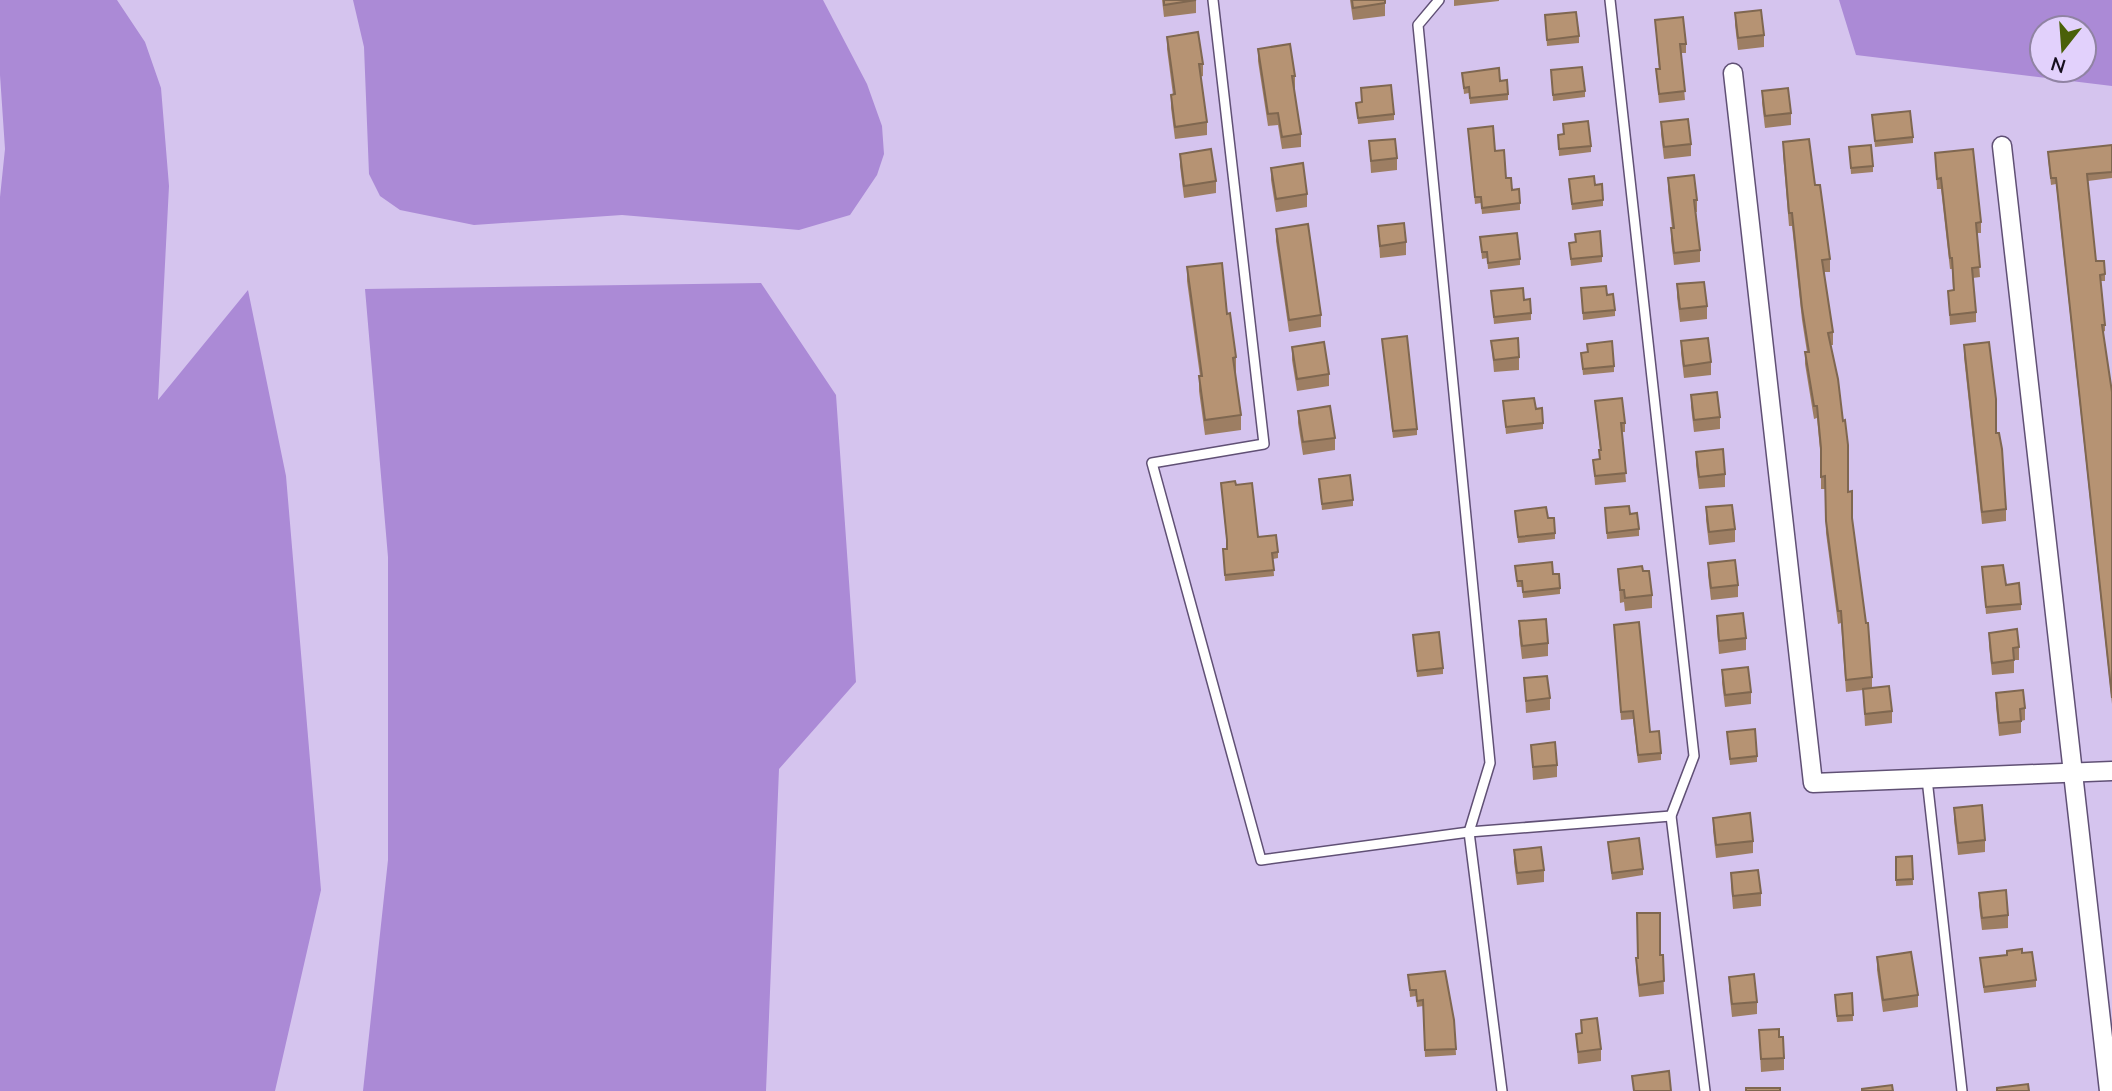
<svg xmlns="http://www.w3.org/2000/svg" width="2112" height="1091" font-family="'Nunito Sans',sans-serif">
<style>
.green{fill:#ab8ad6;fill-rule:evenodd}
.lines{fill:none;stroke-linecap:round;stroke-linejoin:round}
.service-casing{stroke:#605075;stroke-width:12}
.minor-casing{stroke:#605075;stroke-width:21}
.service{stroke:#fff;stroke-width:9}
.minor{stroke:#fff;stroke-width:18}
.wall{fill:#9d7e63}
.building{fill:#b69373;stroke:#7f6750;stroke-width:2}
</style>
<rect width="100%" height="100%" fill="#d5c4ee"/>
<g class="green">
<polygon points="0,0 117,0 145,42 161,88 169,186 158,400 248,290 286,476 321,890 275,1091 0,1091 0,197 5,149 0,75"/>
<polygon points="353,0 823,0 867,84 882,126 884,154 877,175 850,215 799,230 622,215 474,225 400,210 380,196 369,174 364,47"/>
<path d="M1839 0H2112V86L1856 55ZM2042 28H2084V70H2042Z"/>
<polygon points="761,283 836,395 856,682 779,769 766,1091 363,1091 388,860 388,557 365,289"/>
</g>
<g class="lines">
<g class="service-casing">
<g id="service">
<polyline points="1213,0 1264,444 1152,463 1261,860 1469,832 1671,816"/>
<polyline points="1439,0 1418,25 1490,763 1469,832 1502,1091"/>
<polyline points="1610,0 1694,756 1671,816 1705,1091"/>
<polyline points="1927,779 1962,1091"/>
</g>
</g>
<g class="minor-casing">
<g id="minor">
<polyline points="1733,73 1813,783 2112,771"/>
<polyline points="2002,146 2109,1091"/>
</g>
</g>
<use href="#service" class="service"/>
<use href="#minor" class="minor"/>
</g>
<g class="wall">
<polygon points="1162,0 1196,0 1196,13 1164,17"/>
<polygon points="1350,0 1385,0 1385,16 1353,20"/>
<polygon points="1454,0 1499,0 1499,1 1454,6"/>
<polygon points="1735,13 1764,35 1764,47 1738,50 1735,25"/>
<polygon points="1545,15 1579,36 1579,43 1547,46"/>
<polygon points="1655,20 1686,44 1686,53 1681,53 1685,100 1659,103 1656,69 1659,69"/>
<polygon points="1167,37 1203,64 1203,76 1200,77 1207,122 1207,135 1175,139 1171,108 1171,95 1173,95 1167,49"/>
<polygon points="1258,49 1295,76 1295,88 1294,88 1301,134 1301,147 1282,149 1278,125 1268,126 1258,61"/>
<polygon points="1551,70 1585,91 1585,97 1553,101"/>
<polygon points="1462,73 1500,81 1508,94 1508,100 1470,104 1469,93 1464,94"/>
<polygon points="1361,88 1394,114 1394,120 1358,124 1356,103 1362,102"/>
<polygon points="1762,91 1791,113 1791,125 1765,128 1762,103"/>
<polygon points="1872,115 1913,137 1913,143 1875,147"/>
<polygon points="1661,122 1691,144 1691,156 1664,159 1661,134"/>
<polygon points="1563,124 1591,146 1591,152 1559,156 1558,135 1564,134"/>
<polygon points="1468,129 1495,151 1506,178 1520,203 1520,210 1482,214 1481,203 1475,204"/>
<polygon points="1369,141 1397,158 1397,170 1371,173"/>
<polygon points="1783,142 1815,185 1830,259 1830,272 1824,272 1833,332 1833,345 1831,345 1848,492 1852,518 1872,677 1872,688 1892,711 1892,723 1865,726 1863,690 1846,692 1841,623 1838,624 1826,533 1825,489 1821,489 1821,460 1817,418 1814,419 1805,364 1805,352 1807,352 1802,320 1792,226 1789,226 1783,154"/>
<polygon points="2112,145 2112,178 2088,181 2096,261 2105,274 2105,281 2101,281 2105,325 2105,331 2103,332 2112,392 2112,704 2056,184 2051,185 2048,158 2048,152"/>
<polygon points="1849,147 1873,166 1873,172 1851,174"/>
<polygon points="1935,153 1981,222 1981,233 1977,233 1980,277 1973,278 1976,312 1976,322 1950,325 1948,291 1953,290 1952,269 1950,269 1941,189 1937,189"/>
<polygon points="1180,154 1216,181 1216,193 1184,198 1180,166"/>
<polygon points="1271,168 1307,194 1307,207 1276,212 1271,180"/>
<polygon points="1668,178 1697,200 1697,212 1696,212 1700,250 1700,262 1674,265 1671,240 1671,228 1672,228 1668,190"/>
<polygon points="1569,179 1595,185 1603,200 1603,206 1572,210"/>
<polygon points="1378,226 1406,242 1406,255 1380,258"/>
<polygon points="1276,229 1321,315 1321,327 1289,332 1276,241"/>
<polygon points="1575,234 1602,256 1602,262 1571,266 1569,243 1575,242"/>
<polygon points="1480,237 1520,259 1520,265 1488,269 1487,258 1482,259"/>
<polygon points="1187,267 1227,314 1236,357 1236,372 1235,372 1241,415 1241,430 1205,435 1199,391 1199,376 1200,376 1187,281"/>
<polygon points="1677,284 1707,306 1707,319 1680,322 1677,297"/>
<polygon points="1581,288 1607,295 1615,310 1615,316 1583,320"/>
<polygon points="1491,291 1524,300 1531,313 1531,320 1494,324"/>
<polygon points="1382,339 1417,429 1417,435 1393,438"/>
<polygon points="1491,341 1519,357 1519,370 1494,372"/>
<polygon points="1681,341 1711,362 1711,375 1684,378 1681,353"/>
<polygon points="1587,344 1614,366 1614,372 1583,375 1581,353 1587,352"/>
<polygon points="1964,345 1996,433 2006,509 2006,521 1982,524 1964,357"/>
<polygon points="1292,347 1329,374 1329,386 1297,391 1292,360"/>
<polygon points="1691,395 1720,417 1720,429 1694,432 1691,407"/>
<polygon points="1503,401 1536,409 1543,423 1543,429 1506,434"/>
<polygon points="1595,401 1625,423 1625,432 1622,432 1626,482 1595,485 1593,460 1599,459 1599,450 1600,450"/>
<polygon points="1298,411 1335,438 1335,450 1303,455 1298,423"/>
<polygon points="1696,452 1725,474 1725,487 1699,489 1696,465"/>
<polygon points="1319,479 1353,500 1353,506 1322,510"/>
<polygon points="1221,483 1236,485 1258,537 1278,552 1278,558 1273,559 1274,576 1225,581 1223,549 1227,549 1227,546"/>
<polygon points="1706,507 1735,529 1735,542 1709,545 1706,520"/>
<polygon points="1605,508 1630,514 1639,529 1639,536 1607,539"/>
<polygon points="1515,511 1548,518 1555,533 1555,539 1518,543"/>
<polygon points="1708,563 1738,585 1738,597 1711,600 1708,575"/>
<polygon points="1515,566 1553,574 1560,588 1560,594 1523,598 1522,587 1517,587"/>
<polygon points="1982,567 2006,585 2021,604 2021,610 1986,614"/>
<polygon points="1618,569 1643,571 1652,595 1652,608 1625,611 1624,602 1620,603"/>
<polygon points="1717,616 1746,638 1746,650 1719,654 1717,629"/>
<polygon points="1519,621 1548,643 1548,656 1522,659 1519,634"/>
<polygon points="1614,625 1650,732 1661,753 1661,760 1638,763 1633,719 1621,720"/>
<polygon points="1989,633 2019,647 2019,660 2014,660 2014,673 1992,675 1989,645"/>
<polygon points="1413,635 1443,668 1443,674 1417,677"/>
<polygon points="1722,670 1751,692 1751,704 1725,707 1722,683"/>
<polygon points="1524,678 1550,698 1550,710 1526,713"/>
<polygon points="1996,693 2025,708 2025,720 2021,721 2021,733 1999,736 1996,706"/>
<polygon points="1727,732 1757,756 1757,762 1730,765"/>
<polygon points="1531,745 1557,765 1557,777 1533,780"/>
<polygon points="1954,808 1985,840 1985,852 1958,855 1954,820"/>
<polygon points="1713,818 1753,841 1753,853 1716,858 1713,830"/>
<polygon points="1608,842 1643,869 1643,875 1612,880"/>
<polygon points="1514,850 1544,870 1544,882 1517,885 1514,862"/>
<polygon points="1912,856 1913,885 1896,886 1896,857"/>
<polygon points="1731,873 1761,893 1761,906 1733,909 1731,885"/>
<polygon points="1979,893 2008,915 2008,928 1982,930 1979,906"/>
<polygon points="2007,951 2022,953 2036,980 2036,987 1984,993 1980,958 2007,955"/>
<polygon points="1663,955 1664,994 1639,997 1636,970 1636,958"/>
<polygon points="1877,957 1918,995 1918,1007 1883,1012 1877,970"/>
<polygon points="1408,975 1454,1020 1456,1055 1425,1057 1423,1006 1417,1007 1416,996 1410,997"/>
<polygon points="1729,977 1757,1002 1757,1014 1732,1017 1729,989"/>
<polygon points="1852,993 1853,1021 1837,1022 1835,1001"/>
<polygon points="1581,1020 1601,1049 1601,1061 1578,1064 1576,1034 1581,1033"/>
<polygon points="1759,1030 1779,1037 1784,1058 1784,1070 1761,1072"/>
</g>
<g class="building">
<polygon points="1164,0 1196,0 1164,5"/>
<polygon points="1352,0 1385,0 1385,3 1353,8"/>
<polygon points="1761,10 1764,35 1738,38 1735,13"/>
<polygon points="1576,12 1579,36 1547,40 1545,15"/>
<polygon points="1683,17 1686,44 1680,44 1685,91 1659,94 1656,69 1660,69 1655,20"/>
<polygon points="1198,32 1203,64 1199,64 1207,122 1175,127 1171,95 1175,94 1167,37"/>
<polygon points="1290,44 1295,76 1292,76 1301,134 1282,137 1278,113 1268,114 1258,49"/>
<polygon points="1582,67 1585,91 1553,95 1551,70"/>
<polygon points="1499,68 1500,81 1507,80 1508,94 1470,98 1469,87 1464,88 1462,73"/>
<polygon points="1391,85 1394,114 1358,118 1356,103 1362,102 1361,88"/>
<polygon points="1788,88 1791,113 1765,116 1762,91"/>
<polygon points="1910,111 1913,137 1875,141 1872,115"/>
<polygon points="1688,119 1691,144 1664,147 1661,122"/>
<polygon points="1588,121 1591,146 1559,149 1558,135 1564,134 1563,124"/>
<polygon points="1493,126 1495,151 1504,150 1506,178 1511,178 1512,190 1519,189 1520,203 1482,208 1481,197 1475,197 1468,129"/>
<polygon points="1395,139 1397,158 1371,161 1369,141"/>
<polygon points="1809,139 1815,185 1820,185 1830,259 1822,260 1833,332 1828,333 1838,379 1843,421 1845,420 1848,445 1848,492 1852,491 1852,518 1866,623 1868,623 1872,677 1846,680 1841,611 1838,611 1826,521 1825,476 1821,477 1821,448 1817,406 1814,406 1805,352 1809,352 1802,308 1792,213 1789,213 1783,142"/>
<polygon points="1871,145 1873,166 1851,168 1849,147"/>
<polygon points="2112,145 2112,172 2087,174 2096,261 2104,261 2105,274 2100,275 2105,325 2102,325 2112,392 2112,698 2056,178 2051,178 2048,152"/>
<polygon points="1211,149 1216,181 1184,186 1180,154"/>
<polygon points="1973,149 1981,222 1976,223 1980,267 1972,268 1976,312 1950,315 1948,291 1954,290 1952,258 1950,258 1941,178 1937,179 1935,153"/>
<polygon points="1303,163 1307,194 1276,199 1271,168"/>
<polygon points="1694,175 1697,200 1694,200 1700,250 1674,253 1671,228 1674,228 1668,178"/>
<polygon points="1594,176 1595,185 1602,184 1603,200 1572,204 1569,179"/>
<polygon points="1404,223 1406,242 1380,246 1378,226"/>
<polygon points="1308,224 1321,315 1289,320 1276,229"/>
<polygon points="1600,231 1602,256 1571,259 1569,243 1576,242 1575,234"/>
<polygon points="1517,233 1520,259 1488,263 1487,252 1482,252 1480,237"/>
<polygon points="1222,263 1227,314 1230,313 1236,357 1233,358 1241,415 1205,420 1199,376 1202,376 1187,267"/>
<polygon points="1704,282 1707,306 1680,309 1677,284"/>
<polygon points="1606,286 1607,295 1613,294 1615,310 1583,313 1581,288"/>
<polygon points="1523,288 1524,300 1530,299 1531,313 1494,317 1491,291"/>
<polygon points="1407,336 1417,429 1393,431 1382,339"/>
<polygon points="1518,338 1519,357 1494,360 1491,341"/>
<polygon points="1708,338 1711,362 1684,366 1681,341"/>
<polygon points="1612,341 1614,366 1583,369 1581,353 1588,352 1587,344"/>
<polygon points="1324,342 1329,374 1297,379 1292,347"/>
<polygon points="1989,342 1996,399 1996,433 1999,433 2002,449 2006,509 1982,512 1964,345"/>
<polygon points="1717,392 1720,417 1694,420 1691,395"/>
<polygon points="1534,398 1536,409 1542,408 1543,423 1506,427 1503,401"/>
<polygon points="1622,398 1625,423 1621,423 1626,473 1595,476 1593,460 1600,459 1599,450 1601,450 1595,401"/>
<polygon points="1330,406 1335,438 1303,442 1298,411"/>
<polygon points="1723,449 1725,474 1699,477 1696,452"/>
<polygon points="1350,475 1353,500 1322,504 1319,479"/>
<polygon points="1235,481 1236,485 1252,483 1258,537 1276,535 1278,552 1272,553 1274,570 1225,575 1223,549 1227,549 1227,540 1221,483"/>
<polygon points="1732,505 1735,529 1709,532 1706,507"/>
<polygon points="1629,506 1630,514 1637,513 1639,529 1607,533 1605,508"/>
<polygon points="1546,507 1548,518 1554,518 1555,533 1518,537 1515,511"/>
<polygon points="1735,560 1738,585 1711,588 1708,563"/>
<polygon points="1552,562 1553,574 1559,574 1560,588 1523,592 1522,581 1517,581 1515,566"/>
<polygon points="2003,565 2006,585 2019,583 2021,604 1986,607 1982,567"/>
<polygon points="1642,566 1643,571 1649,571 1652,595 1625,598 1624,590 1620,590 1618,569"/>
<polygon points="1743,613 1746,638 1719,641 1717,616"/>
<polygon points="1546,619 1548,643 1522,646 1519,621"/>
<polygon points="1639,622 1650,732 1659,731 1661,753 1638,755 1633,711 1621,712 1614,625"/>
<polygon points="2017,629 2019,647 2013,648 2014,660 1992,663 1989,633"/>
<polygon points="1439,632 1443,668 1417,671 1413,635"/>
<polygon points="1748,667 1751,692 1725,695 1722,670"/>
<polygon points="1547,676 1550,698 1526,701 1524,678"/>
<polygon points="1889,686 1892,711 1865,714 1863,689"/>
<polygon points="2023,690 2025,708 2020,709 2021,721 1999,723 1996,693"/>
<polygon points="1755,729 1757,756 1730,759 1727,732"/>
<polygon points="1555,742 1557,765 1533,767 1531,745"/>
<polygon points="1982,805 1985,840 1958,843 1954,808"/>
<polygon points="1750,813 1753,841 1716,845 1713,818"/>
<polygon points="1639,838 1643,869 1612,873 1608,842"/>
<polygon points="1541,847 1544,870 1517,873 1514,850"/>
<polygon points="1912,856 1913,879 1896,880 1896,857"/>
<polygon points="1758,870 1761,893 1733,896 1731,873"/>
<polygon points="2006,890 2008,915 1982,918 1979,893"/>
<polygon points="1637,913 1660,913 1660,955 1663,955 1664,981 1639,985 1636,958 1638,958"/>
<polygon points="2022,949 2022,953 2032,952 2036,980 1984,987 1980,958 2007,955 2007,951"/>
<polygon points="1911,952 1918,995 1883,1000 1877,957"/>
<polygon points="1445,971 1454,1020 1456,1049 1425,1050 1423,1000 1417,1001 1416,990 1410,990 1408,975"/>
<polygon points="1754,974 1757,1002 1732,1004 1729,977"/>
<polygon points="1852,993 1853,1015 1837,1016 1835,995"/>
<polygon points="1597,1018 1601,1049 1578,1052 1576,1034 1582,1033 1581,1020"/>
<polygon points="1779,1029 1779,1037 1783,1037 1784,1058 1761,1059 1759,1030"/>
<polygon points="1669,1071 1671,1091 1634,1091 1632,1076"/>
<polygon points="2028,1084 2029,1091 1997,1091 1997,1088"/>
<polygon points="1892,1085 1893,1091 1862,1091 1862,1089"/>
<rect x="1746" y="1088" width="34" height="3"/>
</g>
<g transform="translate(2063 49) rotate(197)"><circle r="33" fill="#e2d1fc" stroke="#9083a3" stroke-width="2"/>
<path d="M0-5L12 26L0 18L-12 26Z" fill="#4a6009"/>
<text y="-10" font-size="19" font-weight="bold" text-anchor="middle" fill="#160f1e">N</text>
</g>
</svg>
